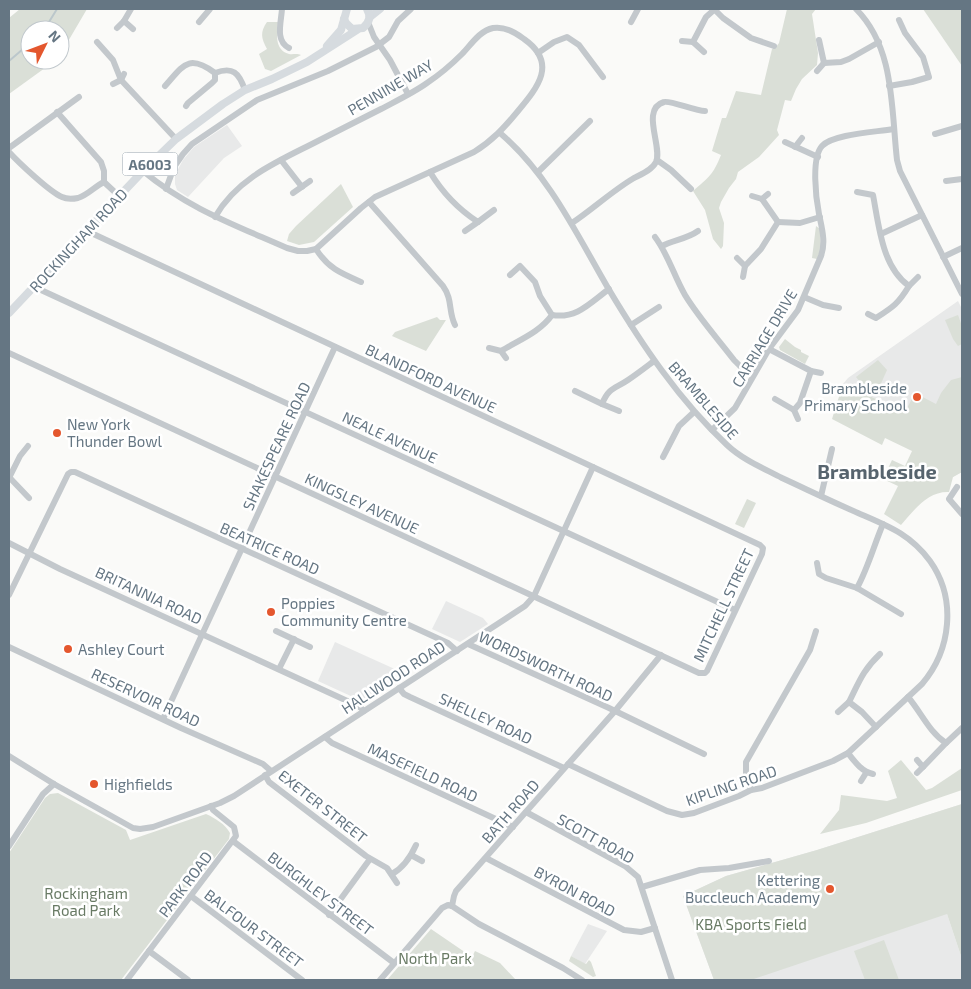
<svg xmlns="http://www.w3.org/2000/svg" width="971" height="989" font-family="'Exo 2',sans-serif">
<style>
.built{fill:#e8e9e9}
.green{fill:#dadfd7}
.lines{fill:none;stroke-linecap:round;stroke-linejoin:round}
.stream{stroke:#bbc7cb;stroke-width:2}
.minor{stroke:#c3c8cc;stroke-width:6}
.major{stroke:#d6dbdf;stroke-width:8}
.poi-dot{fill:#e4572e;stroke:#fff;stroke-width:2}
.labels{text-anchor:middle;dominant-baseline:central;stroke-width:5;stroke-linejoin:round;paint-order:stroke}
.shield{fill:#fff;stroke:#939fa8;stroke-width:1}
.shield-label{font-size:14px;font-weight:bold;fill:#657683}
.street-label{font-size:15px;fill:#657683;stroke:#fff}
.poi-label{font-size:15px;fill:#657683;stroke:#fff;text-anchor:start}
.park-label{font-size:15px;fill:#687a64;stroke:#fff}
.district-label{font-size:20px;font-weight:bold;fill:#57646e;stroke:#fff}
</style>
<rect width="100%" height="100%" fill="#fafaf8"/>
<g class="built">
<polygon points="227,125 242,146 224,158 188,197 177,190 175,184 175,175 183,160 194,147"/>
<polygon points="958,301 962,309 962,472 953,477 927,422 843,384 848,378"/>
<polygon points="446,601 483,618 488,624 460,642 432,629"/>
<polygon points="335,642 408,675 366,703 318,681"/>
<polygon points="962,804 947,914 962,959 962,980 714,980 683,896 726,876 817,850"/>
<polygon points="588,924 607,931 585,964 571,956"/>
</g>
<g class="green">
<polygon points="20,9 87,9 60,55 60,30 30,30 30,60 56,60 9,94 9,18"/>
<path d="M787 9H816L812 14 818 53 817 65 802 79 796 89 791 101 785 100 777 130 779 135 759 157 738 172 736 179 729 188 721 202 719 208 724 223 723 246 721 249 713 239 705 210 693 191C709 177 713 175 721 155L712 151 722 118H726L736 91 761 95 772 49 776 47 779 43Z"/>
<polygon points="923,9 962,9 962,66"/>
<path d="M267 22H278C277 33 274 50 289 54 293 55 296 53 301 55L271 71 265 69 259 54 267 49C261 38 260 32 267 22Z"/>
<polygon points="341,184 353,207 314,242 299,245 287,241 289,234 296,226"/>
<polygon points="816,226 820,229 821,249 817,259 812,258"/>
<polygon points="958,315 962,326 962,344 958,346 953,339 945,320"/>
<polygon points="437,317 440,320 446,320 426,351 392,336 395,332"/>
<polygon points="785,339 795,347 801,350 801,352 809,356 805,364 780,350 779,347"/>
<polygon points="878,360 887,370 879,388 868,392 856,377"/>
<path d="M962 377V472L953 477 949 492C928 491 914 510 901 525L884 514 898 486 883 479 892 460 905 466 912 451 885 438 882 445 832 419 843 384 905 412 915 393 936 404 941 393 951 380Z"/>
<polygon points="747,499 756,503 744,528 735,524"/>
<polygon points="901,760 926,790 932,788 962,768 962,790 866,823 820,834 839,810 841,795 887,801 897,798 888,771"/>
<path d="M58 793 126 830 130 840 206 814C215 818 225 824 230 833L229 839 121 980H9V853L45 798 50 794Z"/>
<polygon points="962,804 962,959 947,914 751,980 714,980 683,896 726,876 817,850"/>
<polygon points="431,929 472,957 475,951 500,963 516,980 387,980"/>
<polygon points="884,940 899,980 865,980 854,951"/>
<polygon points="571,956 586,964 589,960 591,962 596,976 593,977 569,961"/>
</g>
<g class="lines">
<g class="stream">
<polyline points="44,30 57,9"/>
<polyline points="9,61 30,43"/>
</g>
<g class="minor">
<path d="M282 9C281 23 275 41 289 48"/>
<polyline points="714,9 723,18 751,38 774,46"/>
<path d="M856 9C895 48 891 108 897 160L900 171 962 294"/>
<polyline points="124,21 133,29"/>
<polyline points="199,22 210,9"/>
<polyline points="368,22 374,37 390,60 408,94"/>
<polyline points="631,22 638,9"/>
<polyline points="117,28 124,21 131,9"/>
<polyline points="819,40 824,63 841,62 849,59 879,42"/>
<polyline points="682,41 693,42"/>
<polyline points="97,42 113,60 121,80 176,139"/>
<polyline points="704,52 693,42 706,17 715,9"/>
<polyline points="538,53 554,42 567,37 579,45 603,77"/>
<polyline points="817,71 824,63"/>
<polyline points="113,84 121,80 124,74"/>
<path d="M165 86C183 66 188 53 215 73"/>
<polyline points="889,86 912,82 929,77 923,57 905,33 899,20"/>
<path d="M186 106 188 103 212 83 215 80V73C233 66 239 73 245 90"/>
<polyline points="57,112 101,162 104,171 104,182 119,196"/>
<path d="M500 133C549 175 576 233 608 288 642 345 679 400 727 445 743 460 763 468 782 478 808 490 833 502 858 513 888 526 910 534 930 561 957 599 951 650 922 684L848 753 833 761 762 788 751 790 739 796 694 813 682 815 667 811 568 764"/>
<polyline points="935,134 962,126"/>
<polyline points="785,142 818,157"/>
<polyline points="795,147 802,138"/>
<polyline points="9,148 79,97"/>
<path d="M9 152C19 163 50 192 62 197 66 199 73 199 78 198 88 195 94 187 104 182"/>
<polyline points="281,160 302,187"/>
<polyline points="657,160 671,170 691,189"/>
<path d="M143 171C187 208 235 225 287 248L298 251H307L316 249 361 208 375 197 474 152C492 141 504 128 518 111 538 87 558 63 524 39 515 32 505 26 493 28 479 31 471 45 462 54 451 65 439 75 427 83 413 93 396 101 381 109 357 121 334 133 310 145 274 163 236 180 215 217"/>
<path d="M430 172C442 192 458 209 478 222L494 210"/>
<polyline points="538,172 590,121"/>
<polyline points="946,181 962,179"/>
<polyline points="166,189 174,167 183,154 192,144 257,100 328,71 376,47 389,37 398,21 411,9"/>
<path d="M857 192 873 195C879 226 882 267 909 286 898 304 893 307 876 318L868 314"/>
<polyline points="293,193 310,181"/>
<polyline points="752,196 762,199 778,222"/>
<polyline points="762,199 768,194"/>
<path d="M369 202 443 286C453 300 448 311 455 325"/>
<polyline points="778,222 800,223 820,217"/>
<path d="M572 223C593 209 612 191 634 178 642 174 652 170 656 162 663 147 640 109 664 102 670 100 695 111 705 111"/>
<polyline points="465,231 478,222"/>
<polyline points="881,234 922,215"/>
<path d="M655 237C668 254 674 276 685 295 699 318 718 339 734 360L741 367 754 374"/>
<path d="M662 246C673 240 687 239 698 231"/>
<path d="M316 249C328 268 340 273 361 282"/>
<polyline points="943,257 962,248"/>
<polyline points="737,258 745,266 743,277"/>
<polyline points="745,266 761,249 778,222"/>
<polyline points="35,286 41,290 735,610"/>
<polyline points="909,286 918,277"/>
<polyline points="804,297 823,305 839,308"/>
<path d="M552 315C577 319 590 303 609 289"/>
<polyline points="631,325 659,307"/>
<polyline points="489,348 501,351 506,358"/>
<polyline points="769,349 811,371 800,403 794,410 798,419"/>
<path d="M501 351C519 340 540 332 552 315L540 296 535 282 520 266 510 275"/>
<polyline points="9,353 699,673 705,673 707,671 762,554 763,548 760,545 87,231"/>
<polyline points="811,371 821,373"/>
<polyline points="575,391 602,404"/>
<polyline points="775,399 794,410"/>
<path d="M619 411 602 404C609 387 615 389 628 380 637 374 646 367 654 361"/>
<path d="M712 430 735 408 769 349 798 310 821 256C826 242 822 229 819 214 816 199 811 158 822 146 833 134 877 132 893 129"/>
<polyline points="663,457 679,426 694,412"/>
<polyline points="9,477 29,498"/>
<polyline points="9,478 20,456 28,446"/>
<polyline points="957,487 949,499 962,514"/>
<polyline points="821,496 832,449"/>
<polyline points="9,543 60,569 356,705 361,708 364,711"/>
<polyline points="817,563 819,574 826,578 857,588 901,614"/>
<path d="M857 588C868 568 874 545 883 524"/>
<polyline points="9,595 68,474 71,472 75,472 448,643 457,651"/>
<polyline points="276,631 310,647"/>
<polyline points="468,644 609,708 704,754"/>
<polyline points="9,647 181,728 263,764 271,771"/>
<polyline points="279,669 294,639"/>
<polyline points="399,688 404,694 410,697 564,768"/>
<path d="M908 697C921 712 929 732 946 743L962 728"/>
<polyline points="838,712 849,702"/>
<polyline points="163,719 335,347"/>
<path d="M876 727 862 712 849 702C859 682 863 670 880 654"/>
<polyline points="325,737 332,743 513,827"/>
<path d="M848 753C855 762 861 771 873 774"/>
<polyline points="9,756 54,784 133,828 140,829 153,827 220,803 234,796 525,606 534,596 593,467"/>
<polyline points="917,760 923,767 946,743"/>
<polyline points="917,773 923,767"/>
<polyline points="265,775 269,782 366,856 387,868 397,883"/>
<polyline points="861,781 866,773"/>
<polyline points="751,790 746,773 746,762 810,650 816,631"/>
<polyline points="526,812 625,866 638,877 672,980"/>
<polyline points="233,841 394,963"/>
<polyline points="9,846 43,794 54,784"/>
<polyline points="411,855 422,861"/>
<polyline points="486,858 624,930 641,932 655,928"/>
<path d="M392 874C403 868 411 856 416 845"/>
<polyline points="642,887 700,870 729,868 769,861"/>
<polyline points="191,896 302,980"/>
<polyline points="452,906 454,896 456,891 615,711 661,655"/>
<polyline points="452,906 479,924 563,968 582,980"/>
<polyline points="329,915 370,859"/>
<polyline points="149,951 188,980"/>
<polyline points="127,980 236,836 234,827 213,810 211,806"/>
<polyline points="380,980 442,908 448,905 452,906"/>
</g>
<g class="major">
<polyline points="370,17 380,9"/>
<path d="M344 19 346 23 352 29 363 28C370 22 371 16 367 9"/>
<polyline points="327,46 341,30 347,9"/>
<polyline points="9,313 143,171 176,139 223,104 245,90 272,79 307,62 357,30"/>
</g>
</g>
<g class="poi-dot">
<circle cx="917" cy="397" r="5"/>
<circle cx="57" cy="433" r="5"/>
<circle cx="271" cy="612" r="5"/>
<circle cx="68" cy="649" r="5"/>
<circle cx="94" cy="784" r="5"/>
<circle cx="830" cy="889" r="5"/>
</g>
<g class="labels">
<rect class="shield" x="122.5" y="152.5" width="55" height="23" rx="4"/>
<g class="shield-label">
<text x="150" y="164">A6003</text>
</g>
<g class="street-label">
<text transform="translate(390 87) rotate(-30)">PENNINE WAY</text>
<text transform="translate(78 240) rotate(-47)">ROCKINGHAM ROAD</text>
<text transform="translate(764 338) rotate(-59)">CARRIAGE DRIVE</text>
<text transform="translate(431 378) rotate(25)">BLANDFORD AVENUE</text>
<text transform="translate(704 400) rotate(49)">BRAMBLESIDE</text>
<text transform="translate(390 437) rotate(25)">NEALE AVENUE</text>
<text transform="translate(276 446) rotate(-65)">SHAKESPEARE ROAD</text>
<text transform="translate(362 503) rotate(25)">KINGSLEY AVENUE</text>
<text transform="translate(270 548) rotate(24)">BEATRICE ROAD</text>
<text transform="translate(149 595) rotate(25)">BRITANNIA ROAD</text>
<text transform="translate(723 605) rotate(-65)">MITCHELL STREET</text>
<text transform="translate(546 666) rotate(25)">WORDSWORTH ROAD</text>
<text transform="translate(393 677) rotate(-33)">HALLWOOD ROAD</text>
<text transform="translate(146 697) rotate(25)">RESERVOIR ROAD</text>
<text transform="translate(486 718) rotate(25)">SHELLEY ROAD</text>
<text transform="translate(423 772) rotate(25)">MASEFIELD ROAD</text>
<text transform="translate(731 785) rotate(-19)">KIPLING ROAD</text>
<text transform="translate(323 806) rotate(38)">EXETER STREET</text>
<text transform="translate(510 811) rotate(-49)">BATH ROAD</text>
<text transform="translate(596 838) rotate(29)">SCOTT ROAD</text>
<text transform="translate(185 884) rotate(-53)">PARK ROAD</text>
<text transform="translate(575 891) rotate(28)">BYRON ROAD</text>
<text transform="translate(321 893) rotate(37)">BURGHLEY STREET</text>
<text transform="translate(254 928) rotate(37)">BALFOUR STREET</text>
</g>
<g class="poi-label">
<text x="907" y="388" text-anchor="end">Brambleside<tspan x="907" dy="17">Primary School</tspan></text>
<text x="67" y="424">New York<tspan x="67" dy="17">Thunder Bowl</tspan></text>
<text x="281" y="603">Poppies<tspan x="281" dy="17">Community Centre</tspan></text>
<text x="78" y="649">Ashley Court</text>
<text x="104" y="784">Highfields</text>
<text x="820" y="880" text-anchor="end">Kettering<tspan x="820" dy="17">Buccleuch Academy</tspan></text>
</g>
<g class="park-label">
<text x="86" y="893">Rockingham<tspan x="86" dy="17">Road Park</tspan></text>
<text x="751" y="924">KBA Sports Field</text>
<text x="435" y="958">North Park</text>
</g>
<g class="district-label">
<text x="877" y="471">Brambleside</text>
</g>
</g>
<rect width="971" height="989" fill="none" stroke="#657683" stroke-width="20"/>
<g transform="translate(45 45) rotate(48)"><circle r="24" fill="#ffffff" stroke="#c1c8cd"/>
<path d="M0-4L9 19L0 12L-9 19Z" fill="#e4572e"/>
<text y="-8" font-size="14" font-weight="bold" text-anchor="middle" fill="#657683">N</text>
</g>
</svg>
